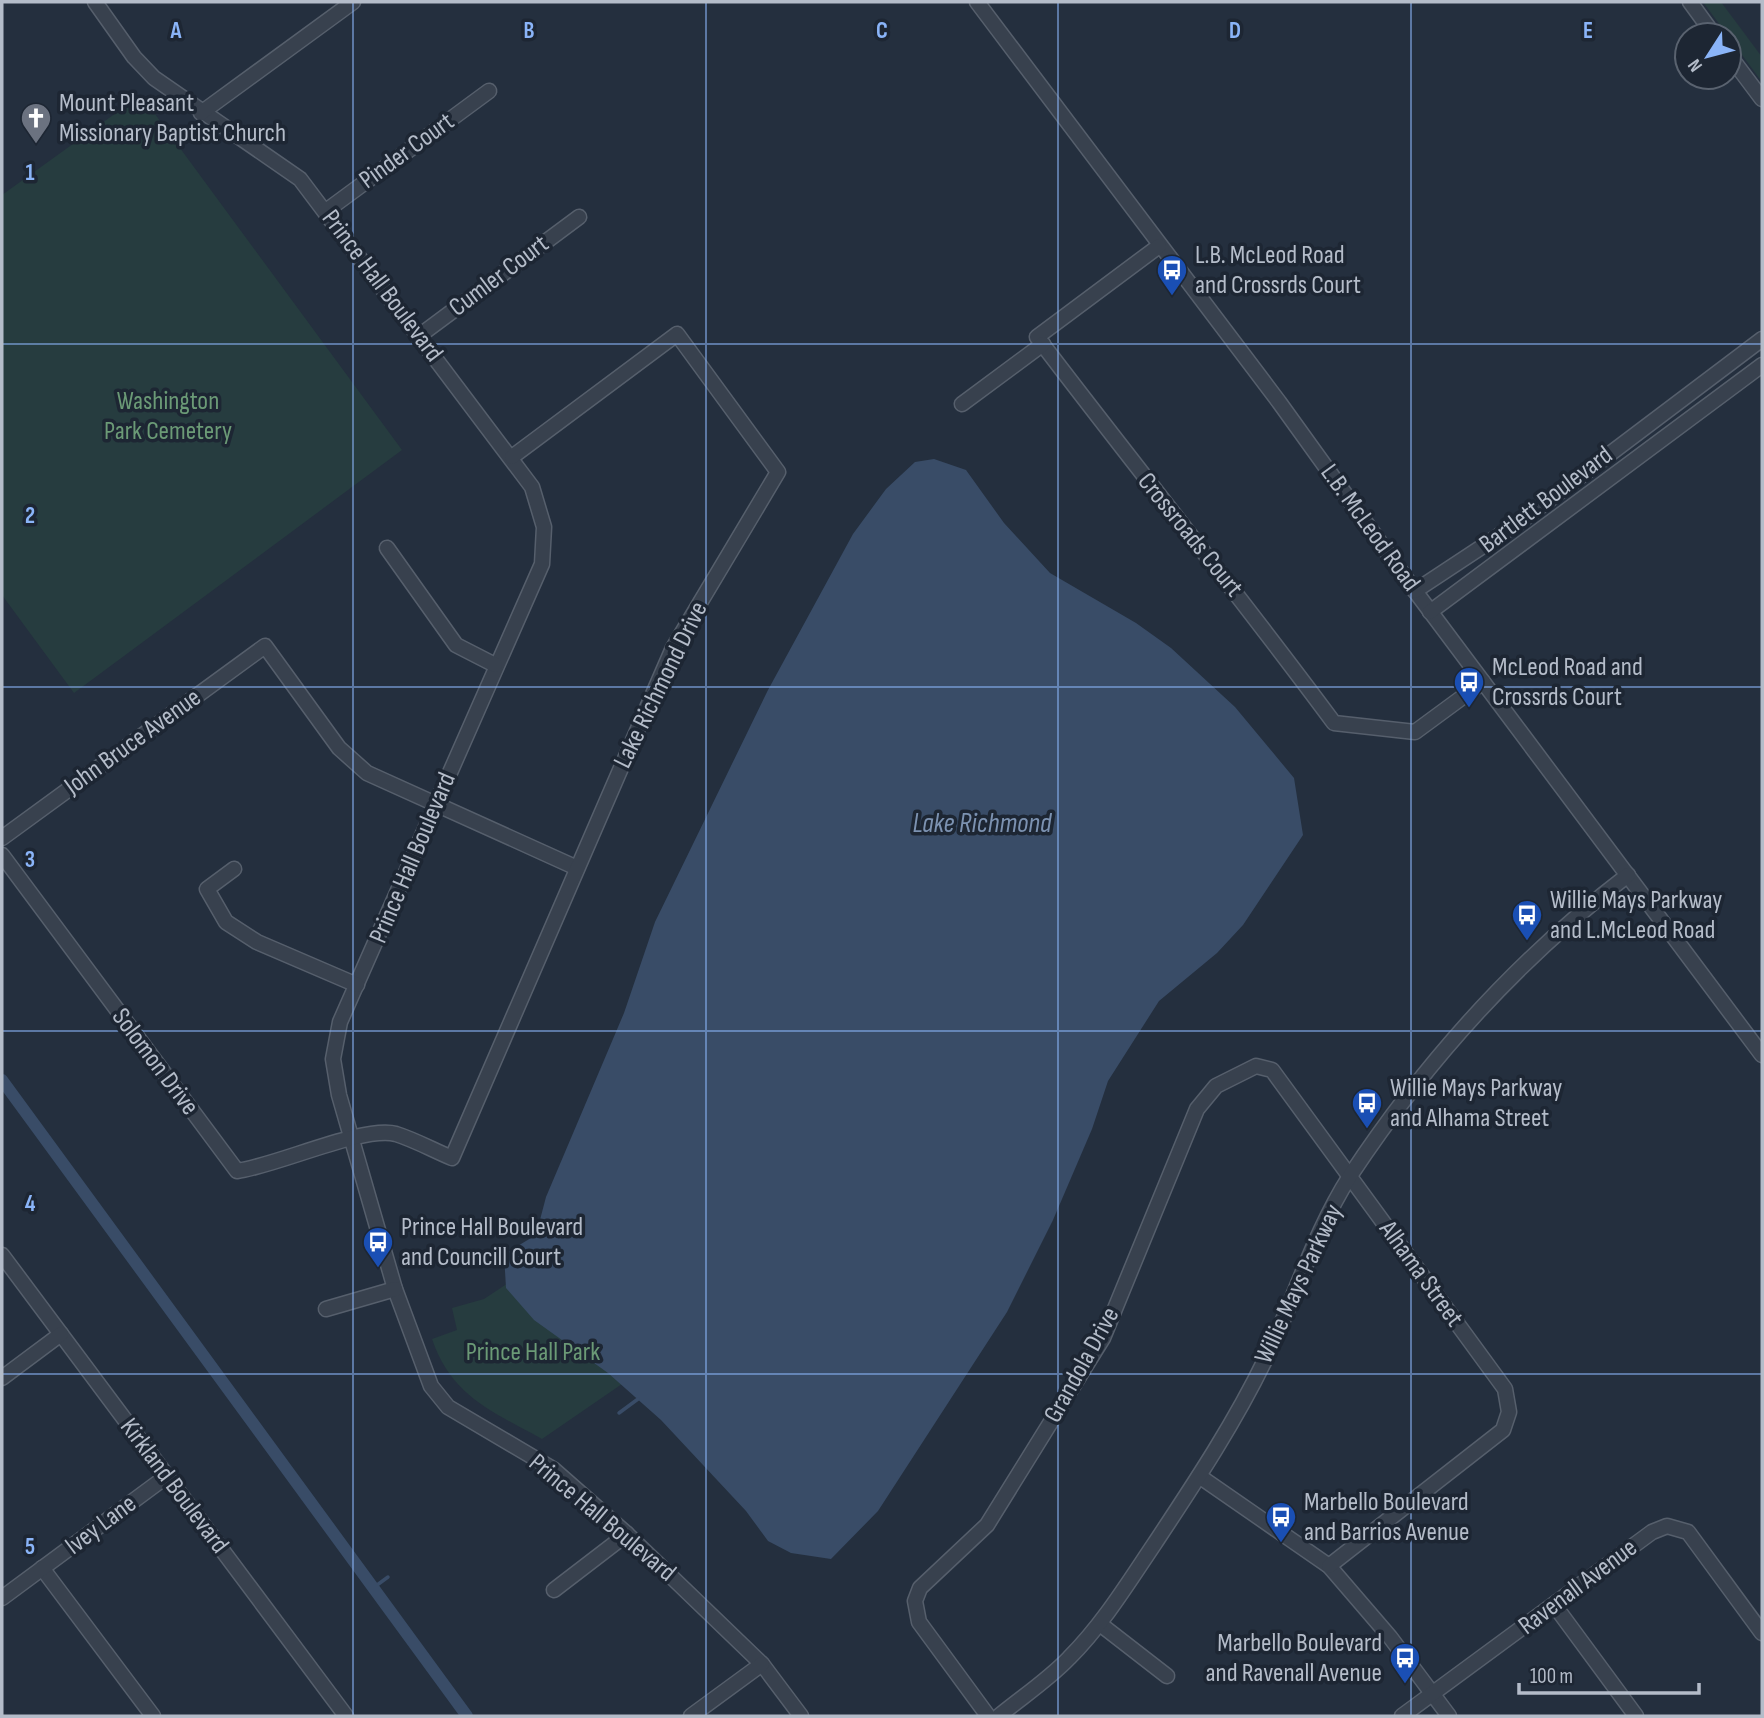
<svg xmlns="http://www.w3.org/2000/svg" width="1764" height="1718" font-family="'Sofia Sans Condensed',sans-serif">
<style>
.green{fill:#263c3f}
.water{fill:#394c67}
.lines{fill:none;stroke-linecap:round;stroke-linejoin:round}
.stream{stroke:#394c67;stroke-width:3.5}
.canal{stroke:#394c67;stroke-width:12}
.minor-casing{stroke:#565f6c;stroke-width:17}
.minor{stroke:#38414e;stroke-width:14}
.grid{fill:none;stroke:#8ab4f8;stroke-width:2;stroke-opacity:0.55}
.labels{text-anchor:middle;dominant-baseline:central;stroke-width:7;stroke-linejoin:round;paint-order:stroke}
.poi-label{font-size:26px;fill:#b4bcc9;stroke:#1d2633;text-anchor:start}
.street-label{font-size:26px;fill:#b4bcc9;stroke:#1d2633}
.park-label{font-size:26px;fill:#6b9a76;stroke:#1d2633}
.water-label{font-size:28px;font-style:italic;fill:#7c92b1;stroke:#1d2633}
.grid-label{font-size:23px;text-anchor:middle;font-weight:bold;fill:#8ab4f8;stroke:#1d2633;stroke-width:7;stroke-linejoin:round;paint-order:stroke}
</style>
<rect width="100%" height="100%" fill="#242f3e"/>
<g class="green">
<polygon points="1703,2 1721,2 1762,57 1762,82"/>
<polygon points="141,95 402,450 74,693 2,595 2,195"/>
<path d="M549 1256 638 1373 542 1439C492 1411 452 1397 432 1339L457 1330 452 1308 484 1299Z"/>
</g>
<polygon class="water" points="934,459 966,470 1004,523 1050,573 1136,623 1171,648 1235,707 1294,778 1303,835 1243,925 1217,953 1159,1001 1108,1081 1092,1129 1053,1220 1007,1312 878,1511 831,1559 791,1553 768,1541 746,1511 661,1420 608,1373 534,1320 506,1288 504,1254 536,1235 546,1197 624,1013 655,922 768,690 853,534 886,489 915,462"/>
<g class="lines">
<g class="stream">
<polyline points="619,1413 638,1399"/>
<polyline points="373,1588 388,1577"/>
</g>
<polyline class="canal" points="2,1080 467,1716"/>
<g class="minor-casing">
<g id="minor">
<polyline points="95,2 134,57 154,78 300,179 532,487 544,527 542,564 340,1022 333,1059 339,1095 395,1289 431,1386 448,1407 553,1469 627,1534 762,1664 801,1716"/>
<polyline points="977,2 1279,402 1415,591 1762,1055"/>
<polyline points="1690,2 1714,35"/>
<polyline points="1729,55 1762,99"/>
<polyline points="201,113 353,2"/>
<polyline points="326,211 489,91"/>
<path d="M1159 246 1037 337C1135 466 1237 592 1334 723L1415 732 1483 682"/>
<polyline points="419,336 579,217"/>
<polyline points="962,404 1043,344"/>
<polyline points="387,548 456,645 495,665"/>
<polyline points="1415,591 1521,521 1762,339"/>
<polyline points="1430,612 1762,365"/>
<polyline points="2,838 265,646 339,748 367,773 577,868"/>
<path d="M2 855 237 1171C276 1166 364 1125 396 1134 415 1140 433 1150 452 1158L673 648 778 472 677 334 512 457"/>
<polyline points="234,869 207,889 226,922 257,942 357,985"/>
<polyline points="2,1255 346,1716"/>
<polyline points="326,1309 395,1289"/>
<polyline points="2,1378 61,1334"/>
<polyline points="1199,1476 1329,1566 1390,1637 1449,1716"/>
<polyline points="42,1568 153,1716"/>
<polyline points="554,1590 627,1534"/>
<polyline points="2,1598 167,1476"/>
<polyline points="1555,1606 1636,1716"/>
<polyline points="1100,1624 1167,1676"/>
<polyline points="691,1716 762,1664"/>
<polyline points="988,1716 919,1622 915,1601 920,1588 987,1525 1103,1338 1197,1109 1216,1086 1256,1066 1272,1070 1505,1389 1509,1412 1503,1430 1329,1566"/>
<path d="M999 1716C1022 1697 1048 1680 1069 1658 1103 1624 1128 1583 1155 1543 1194 1484 1234 1424 1265 1360 1295 1299 1313 1234 1350 1176 1426 1061 1518 959 1628 875"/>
<polyline points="1402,1716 1652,1532 1667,1526 1688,1532 1762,1633"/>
</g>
</g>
<use href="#minor" class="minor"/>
</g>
<path class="grid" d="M353 2V1716M706 2V1716M1058 2V1716M1411 2V1716M2 344H1762M2 687H1762M2 1031H1762M2 1374H1762"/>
<defs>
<g id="church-pin" transform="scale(1.575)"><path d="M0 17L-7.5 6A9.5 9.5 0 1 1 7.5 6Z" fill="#6b7280" stroke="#1d2633"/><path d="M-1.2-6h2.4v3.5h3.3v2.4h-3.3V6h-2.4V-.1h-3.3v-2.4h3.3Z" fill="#fff"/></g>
<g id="bus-pin" transform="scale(1.575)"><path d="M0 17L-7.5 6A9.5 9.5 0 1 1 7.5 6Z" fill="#1a4fb4" stroke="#1d2633"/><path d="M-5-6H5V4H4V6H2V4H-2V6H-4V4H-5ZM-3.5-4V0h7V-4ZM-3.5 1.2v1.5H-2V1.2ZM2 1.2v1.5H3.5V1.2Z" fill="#fff"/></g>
</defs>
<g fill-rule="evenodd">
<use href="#church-pin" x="36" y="118"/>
<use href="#bus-pin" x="1172" y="270"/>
<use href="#bus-pin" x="1469" y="682"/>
<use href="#bus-pin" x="1527" y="915"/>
<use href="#bus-pin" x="1367" y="1103"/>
<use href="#bus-pin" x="378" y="1242"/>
<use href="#bus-pin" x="1281" y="1517"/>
<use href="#bus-pin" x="1405" y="1658"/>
</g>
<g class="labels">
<g class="poi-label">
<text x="59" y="103">Mount Pleasant<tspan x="59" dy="30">Missionary Baptist Church</tspan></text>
<text x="1195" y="255">L.B. McLeod Road<tspan x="1195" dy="30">and Crossrds Court</tspan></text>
<text x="1492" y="667">McLeod Road and<tspan x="1492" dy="30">Crossrds Court</tspan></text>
<text x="1550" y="900">Willie Mays Parkway<tspan x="1550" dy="30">and L.McLeod Road</tspan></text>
<text x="1390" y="1088">Willie Mays Parkway<tspan x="1390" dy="30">and Alhama Street</tspan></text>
<text x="401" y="1227">Prince Hall Boulevard<tspan x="401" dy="30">and Councill Court</tspan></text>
<text x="1304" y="1502">Marbello Boulevard<tspan x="1304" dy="30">and Barrios Avenue</tspan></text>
<text x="1382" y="1643" text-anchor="end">Marbello Boulevard<tspan x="1382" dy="30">and Ravenall Avenue</tspan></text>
</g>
<g class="street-label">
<text transform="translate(407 151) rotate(-36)">Pinder Court</text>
<text transform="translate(499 276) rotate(-37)">Cumler Court</text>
<text transform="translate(382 286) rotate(53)">Prince Hall Boulevard</text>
<text transform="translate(1546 500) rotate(-37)">Bartlett Boulevard</text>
<text transform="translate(1370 528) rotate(54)">L.B. McLeod Road</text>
<text transform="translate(1190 535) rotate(51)">Crossroads Court</text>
<text transform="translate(661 685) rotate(-64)">Lake Richmond Drive</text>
<text transform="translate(133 742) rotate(-36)">John Bruce Avenue</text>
<text transform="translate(413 858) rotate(-67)">Prince Hall Boulevard</text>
<text transform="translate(155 1062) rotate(53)">Solomon Drive</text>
<text transform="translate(1421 1274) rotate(54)">Alhama Street</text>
<text transform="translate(1299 1284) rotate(-65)">Willie Mays Parkway</text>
<text transform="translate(1082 1365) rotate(-61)">Grandola Drive</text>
<text transform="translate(174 1486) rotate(53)">Kirkland Boulevard</text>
<text transform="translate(602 1518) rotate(40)">Prince Hall Boulevard</text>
<text transform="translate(101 1525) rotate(-37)">Ivey Lane</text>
<text transform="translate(1578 1587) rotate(-37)">Ravenall Avenue</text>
</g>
<g class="park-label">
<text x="168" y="401">Washington<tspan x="168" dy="30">Park Cemetery</tspan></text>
<text x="533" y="1352">Prince Hall Park</text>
</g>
<g class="water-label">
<text x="982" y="823">Lake Richmond</text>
</g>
</g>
<g class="grid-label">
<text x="176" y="38">A</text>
<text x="529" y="38">B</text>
<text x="882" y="38">C</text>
<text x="1235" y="38">D</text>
<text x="1588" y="38">E</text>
<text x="30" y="180">1</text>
<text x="30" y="523">2</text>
<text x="30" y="867">3</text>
<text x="30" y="1211">4</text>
<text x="30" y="1554">5</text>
</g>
<rect width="1764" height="1718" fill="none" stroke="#b4bcc9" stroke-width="7"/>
<g transform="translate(1708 56) rotate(234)"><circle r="33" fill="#1d2633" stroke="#59626f" stroke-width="2"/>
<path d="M0-5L12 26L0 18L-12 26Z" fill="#8ab4f8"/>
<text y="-10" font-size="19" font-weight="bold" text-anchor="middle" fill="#b4bcc9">N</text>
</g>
<path d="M1519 1683v10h180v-10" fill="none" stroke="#b4bcc9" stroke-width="3.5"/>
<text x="1530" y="1683" font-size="21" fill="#b4bcc9" stroke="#1d2633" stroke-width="5" paint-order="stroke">100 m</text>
</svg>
